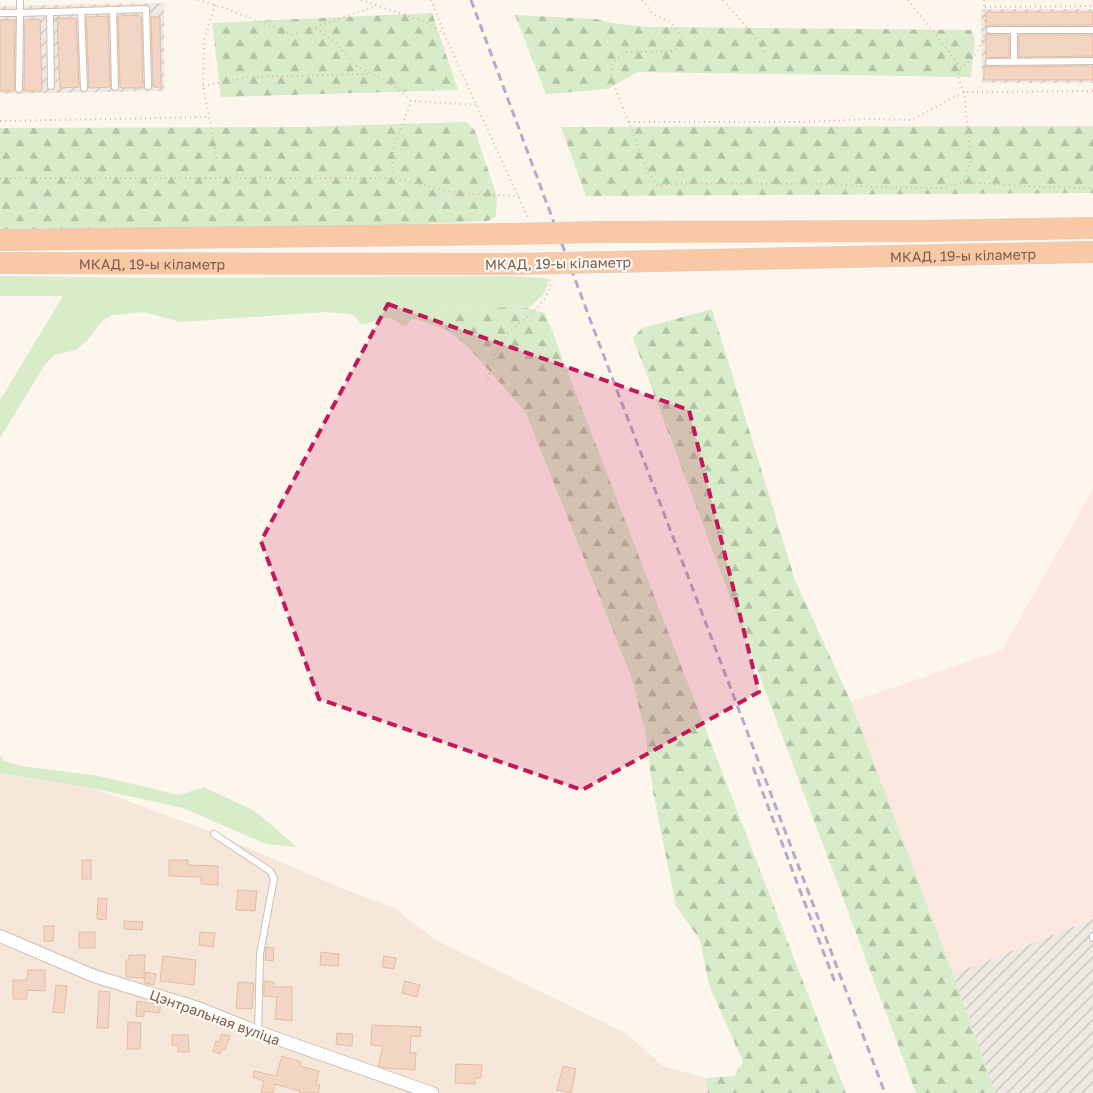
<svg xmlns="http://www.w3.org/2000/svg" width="1093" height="1093" font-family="'Golos Text',sans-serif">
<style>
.residential{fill:#f5e8da}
.commercial{fill:#fde8e0}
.industrial{fill:url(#industrial-furrows)}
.green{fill:#d8ecc9}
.forest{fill:url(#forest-firs)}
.building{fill:#f3d5c3;stroke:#e6bba3}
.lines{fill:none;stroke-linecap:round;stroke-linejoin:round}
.service-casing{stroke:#d1beb0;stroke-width:8}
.minor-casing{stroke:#d1beb0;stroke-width:14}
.trunk-casing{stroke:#dad1cd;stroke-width:22}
.path{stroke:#d9b8a5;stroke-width:2;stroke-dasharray:1 4;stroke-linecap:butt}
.service{stroke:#fff;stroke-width:6}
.minor{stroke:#fff;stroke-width:12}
.trunk{stroke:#f9c8a4;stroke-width:21}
.rail{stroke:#b9a8c9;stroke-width:3;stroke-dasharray:8 5;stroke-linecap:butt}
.trunk-bridge-casing{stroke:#dad1cd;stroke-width:22;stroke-linecap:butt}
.trunk-bridge{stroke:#f9c8a4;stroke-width:21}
.marked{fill:#c2185b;fill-opacity:0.2;stroke:#c2185b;stroke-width:4;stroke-dasharray:10 6;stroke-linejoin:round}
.labels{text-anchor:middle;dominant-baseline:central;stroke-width:4.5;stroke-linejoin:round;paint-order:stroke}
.street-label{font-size:14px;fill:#7a5c4d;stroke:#fffaf3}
</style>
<defs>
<pattern id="industrial-furrows" width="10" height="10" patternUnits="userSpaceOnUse" patternTransform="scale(1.25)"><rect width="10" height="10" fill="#efe9e4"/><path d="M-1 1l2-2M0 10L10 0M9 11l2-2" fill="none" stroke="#c7c0bb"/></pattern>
<pattern id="forest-firs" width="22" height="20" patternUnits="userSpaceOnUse" patternTransform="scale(1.25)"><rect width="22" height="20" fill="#d8ecc9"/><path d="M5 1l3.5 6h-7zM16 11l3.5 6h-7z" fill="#b4c2a5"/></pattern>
</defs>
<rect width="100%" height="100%" fill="#fdf6ec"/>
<polygon class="residential" points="0,773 92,788 201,828 349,891 395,908 434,939 627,1034 663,1066 706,1078 708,1093 0,1093"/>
<polygon class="commercial" points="1093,490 1093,919 953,974 851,702 1002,650"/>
<g class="industrial">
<polygon points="164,3 164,91 0,94 0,6"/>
<polygon points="981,9 1093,9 1093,83 982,83"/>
<polygon points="1093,919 1093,1093 995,1093 953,974"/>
</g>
<g class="green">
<path d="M0 276 149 278 508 276 548 278C550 291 538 301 528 308L519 306 436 312 447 330 416 319H411L406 326H402C385 308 378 325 360 324L355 316 349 314 325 312 180 322 144 312 112 315 102 321 87 341 76 350 54 355 44 366 0 438V400L63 296H0Z"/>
<polygon points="0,755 4,761 22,766 99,776 179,795 204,787 255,811 297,847 266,844 183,808 92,788 0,773"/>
</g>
<g class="forest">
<polygon points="432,13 458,90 221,97 212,23"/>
<polygon points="515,15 596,19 611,23 649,27 971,30 975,40 971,77 638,72 607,89 546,94"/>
<polygon points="467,122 475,131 497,197 496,216 488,221 325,228 0,231 0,128 300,127"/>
<polygon points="1093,126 1093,193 586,196 561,127"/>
<polygon points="519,306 545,313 846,1093 708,1093 706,1078 734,1076 743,1062 709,985 700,940 676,906 653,792 645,731 631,676 525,411 467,346 447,330 436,312"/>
<polygon points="712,309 795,580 851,702 953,974 995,1093 916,1093 633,338 642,328"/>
</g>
<g class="building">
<polygon points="986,12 1093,12 1093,25 990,25 986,27"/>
<polygon points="139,15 141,17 143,88 123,88 120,87 118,16"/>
<polygon points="108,16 110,87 90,88 89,87 86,17"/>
<polygon points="151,17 160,17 161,87 153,87"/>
<polygon points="57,18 76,18 79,87 60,88"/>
<polygon points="40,19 42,91 24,91 25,20"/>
<polygon points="0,20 15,20 14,91 0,91"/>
<polygon points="986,33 990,35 1009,35 1009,57 986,58"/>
<polygon points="1019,35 1093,35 1093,56 1019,57"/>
<polygon points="984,66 989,67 1093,66 1093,80 984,80"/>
<rect x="82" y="860" width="9" height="19"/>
<polygon points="169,860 188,860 188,865 218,866 218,885 201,884 201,877 169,876"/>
<polygon points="238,890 257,891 255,911 236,910"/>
<polygon points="98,898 107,899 106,920 97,919"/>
<polygon points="124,921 143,922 142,930 124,929"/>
<polygon points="44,926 54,926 53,941 44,941"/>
<rect x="79" y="932" width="16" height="16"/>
<polygon points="200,932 215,933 213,947 199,945"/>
<polygon points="266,947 274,948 273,961 265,960"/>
<polygon points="321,952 339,954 338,966 320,965"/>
<polygon points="129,955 145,955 144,978 126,977 126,960 129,960"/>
<polygon points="163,956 196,960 194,985 160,981"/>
<polygon points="384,956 396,958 394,969 382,967"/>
<polygon points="28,970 45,970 45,991 27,990 27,999 13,999 13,980 27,980"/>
<polygon points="146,972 156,974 154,985 144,983"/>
<polygon points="264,981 274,982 274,987 292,987 292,1021 275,1019 277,997 264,996"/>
<polygon points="405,981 420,985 417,997 402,993"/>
<polygon points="238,982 254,983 252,1009 236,1008"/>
<polygon points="56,985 67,986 64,1013 53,1012"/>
<polygon points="99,991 110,992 108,1028 97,1028"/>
<polygon points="137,1001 161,1005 159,1013 144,1011 144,1017 136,1016"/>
<polygon points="128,1022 141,1023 140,1049 127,1049"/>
<polygon points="372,1025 421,1027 420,1037 411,1036 410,1053 416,1053 415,1070 385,1068 378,1066 383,1046 371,1045"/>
<polygon points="337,1033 353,1034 352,1046 336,1044"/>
<polygon points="222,1034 230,1036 225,1050 222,1049 220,1054 213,1051 216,1041 219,1042"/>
<polygon points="172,1035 188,1035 189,1052 178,1052 178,1045 172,1045"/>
<polygon points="282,1056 301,1062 300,1066 319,1071 316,1084 320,1085 318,1093 300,1093 300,1091 275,1084 273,1093 261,1093 264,1081 253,1077 254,1071 276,1076"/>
<polygon points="456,1064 482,1065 481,1078 475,1078 475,1084 455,1083"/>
<polygon points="563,1066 576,1069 571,1093 557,1090"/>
</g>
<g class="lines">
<g class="service-casing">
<g id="service">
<polyline points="20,0 20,13 146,9 148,86"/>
<polyline points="113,10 115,87"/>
<polyline points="81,11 84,88"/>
<polyline points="50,12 51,86"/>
<polyline points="0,13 20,13 19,89"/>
<polyline points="990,30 1093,30"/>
<polyline points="1014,61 1014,30"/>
<polyline points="989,62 1093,61"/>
<polyline points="214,834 270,871 274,878 260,954 258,1032"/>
<polyline points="1093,936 1093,938"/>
</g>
</g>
<g class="minor-casing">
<polyline id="minor" points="0,936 94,976 198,1008 258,1032 432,1093"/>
</g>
<g class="trunk-casing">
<g id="trunk">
<polyline points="601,232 922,231 1093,228"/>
<polyline points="0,240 504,234"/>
<path id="s1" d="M608 262 1093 252"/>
<path id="s2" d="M0 263 509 264"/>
</g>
</g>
<g class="path">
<polyline points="198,0 222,7 293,35 376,6"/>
<polyline points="361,0 428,23 444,34 528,218"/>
<polyline points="431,0 444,33"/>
<path d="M642 0 653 14 670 22 682 37 680 47 672 51 624 52 613 63 611 78 649 174 658 186 684 183 828 184 873 187 940 188 964 182 971 161 964 92C952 69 961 70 975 55 979 50 981 42 984 36"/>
<polyline points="723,0 755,37 764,52"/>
<polyline points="908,0 961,67"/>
<polyline points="984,0 985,24"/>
<polyline points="215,5 204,40 203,86 217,159"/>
<polyline points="985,7 1093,6"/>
<polyline points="316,28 336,43 355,65 393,85 411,101 477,105"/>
<polyline points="203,86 249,77 372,74"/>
<polyline points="0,121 209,117"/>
<polyline points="629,122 806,122 871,119 911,120 964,92 1093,91"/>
<polyline points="0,178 392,178 458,193 519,196"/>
<polyline points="392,178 393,149 411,102"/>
<polyline points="964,182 1038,187 1093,188"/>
<path d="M488 379C492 364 496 348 506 336 519 321 554 301 550 279"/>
</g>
<use href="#service" class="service"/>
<use href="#minor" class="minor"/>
<use href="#trunk" class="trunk"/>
<g class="rail">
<polyline points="471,0 594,330 885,1093"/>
<polyline points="753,767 836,985"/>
</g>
<g class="trunk-bridge-casing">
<g id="trunk-bridge">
<polyline points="504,234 601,232"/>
<polyline points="509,264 608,262"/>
</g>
</g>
<use href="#trunk-bridge" class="trunk-bridge"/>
</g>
<path class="marked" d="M388 304 689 410 759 692 582 790 319 699 261 541Z"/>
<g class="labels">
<g class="street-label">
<text stroke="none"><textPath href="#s1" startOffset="355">МКАД, 19-ы кіламетр</textPath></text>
<text stroke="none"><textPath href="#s2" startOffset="152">МКАД, 19-ы кіламетр</textPath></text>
<text transform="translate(558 263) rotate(-1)">МКАД, 19-ы кіламетр</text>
<text transform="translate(215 1017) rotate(20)">Цэнтральная вуліца</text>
</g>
</g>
</svg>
